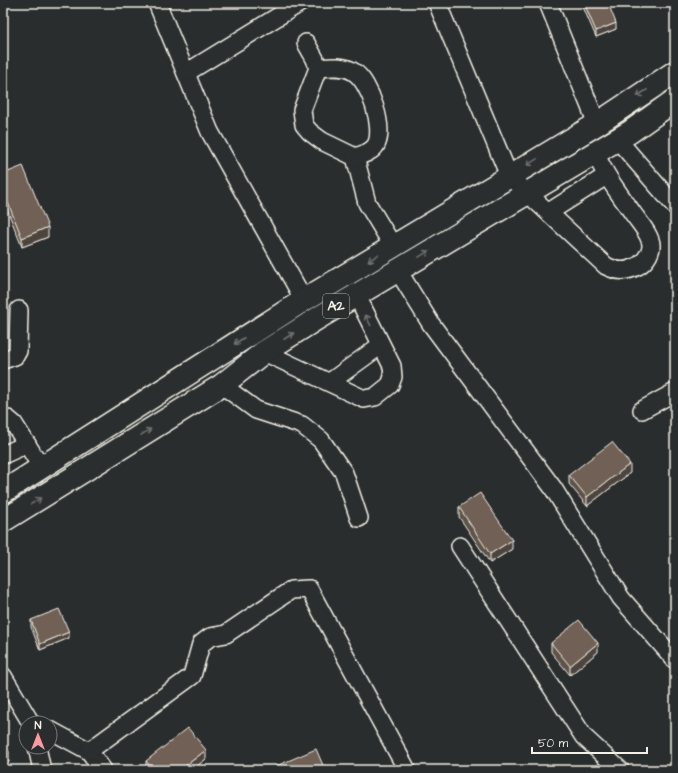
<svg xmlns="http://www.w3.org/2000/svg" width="678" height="773" font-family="'Architects Daughter',sans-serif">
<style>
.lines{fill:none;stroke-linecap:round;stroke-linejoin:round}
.minor-casing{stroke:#f4f1e8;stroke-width:20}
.highway-casing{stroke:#f4f1e8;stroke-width:25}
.minor{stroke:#2a2d2e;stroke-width:17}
.highway{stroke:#2a2d2e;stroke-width:22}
.wall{fill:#5f5349;stroke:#f4f1e8}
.shaded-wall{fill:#4e443c;stroke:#f4f1e8}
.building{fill:#6f6155;stroke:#f4f1e8}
.oneway{stroke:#71726f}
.labels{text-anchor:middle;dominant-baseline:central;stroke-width:3;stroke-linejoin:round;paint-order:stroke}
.shield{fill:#2a2d2e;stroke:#b7b6b0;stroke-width:1}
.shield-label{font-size:14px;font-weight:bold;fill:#f4f1e8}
</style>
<rect width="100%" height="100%" fill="#2a2d2e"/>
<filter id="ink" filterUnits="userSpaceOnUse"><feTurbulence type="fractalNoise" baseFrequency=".025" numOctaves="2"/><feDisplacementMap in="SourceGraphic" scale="8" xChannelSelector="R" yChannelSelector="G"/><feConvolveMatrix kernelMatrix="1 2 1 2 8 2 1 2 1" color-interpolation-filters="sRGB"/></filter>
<g filter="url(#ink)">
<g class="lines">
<g class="minor-casing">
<g id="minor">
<polyline points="157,3 210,132 304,300"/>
<polyline points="548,3 597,124"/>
<path d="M438 5 509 176 606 266C618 272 626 272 638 266 646 261 654 250 650 240 647 230 638 221 632 212 618 192 604 174 595 152"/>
<polyline points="306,43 315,59 318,68 302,110 304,125 310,132 322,141 355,157 367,203 393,246"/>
<path d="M318 68C329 67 344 65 354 72 370 82 385 128 376 145 372 152 362 155 355 157"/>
<polyline points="186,73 300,3"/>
<polyline points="617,139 675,206"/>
<polyline points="549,212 606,176"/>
<polyline points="397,269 431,324 553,488 621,598 675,660"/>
<polyline points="264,352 364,399 375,397 390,385 393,377 392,366 361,304 358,293"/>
<polyline points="3,360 15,356 18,351 19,310"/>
<polyline points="330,382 381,345"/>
<polyline points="222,385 256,410 302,425 321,440 344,473 359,518"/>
<polyline points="642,410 675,392"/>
<polyline points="3,419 8,419 14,424 42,468"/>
<polyline points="3,455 27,444"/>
<polyline points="460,546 584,737 620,770"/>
<polyline points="3,676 31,723"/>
<polyline points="50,730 89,751 103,770"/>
<polyline points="37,747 42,770"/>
<polyline points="89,751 192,676 201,644 210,637 226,634 291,590 309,589 407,770"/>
</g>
</g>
<g class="highway-casing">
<g id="highway">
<polyline points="3,492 304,300 597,124 675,72"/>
<polyline points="3,521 222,385 264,352 318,318 630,132 675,100"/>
</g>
</g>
<use href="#minor" class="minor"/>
<use href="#highway" class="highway"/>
</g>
<g class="wall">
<polygon points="583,3 608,3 616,29 596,37 583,7"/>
<polygon points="3,174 48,237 22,247 3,199"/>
<polygon points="630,473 587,506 569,484 569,475"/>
<polygon points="459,507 512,549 490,563 459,517"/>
<polygon points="31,620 69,638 40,650 31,627"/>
<polygon points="551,643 598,652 570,675 551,652"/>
<polygon points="206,759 192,770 146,770 146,761"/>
</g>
<g class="shaded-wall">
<polygon points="616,23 616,29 596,37 596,31"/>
<polygon points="48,227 48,237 22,247 22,238"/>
<polygon points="630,464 630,473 587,506 587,497"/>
<polygon points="512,540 512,549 490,563 490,554"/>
<polygon points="69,632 69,638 40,650 40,644"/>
<polygon points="598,643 598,652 570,675 570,666"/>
<polygon points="206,750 206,759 192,770 180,770"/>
<polygon points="9,752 9,762 3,764 3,755"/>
</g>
<g class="building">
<polygon points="584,3 608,3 616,23 596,31"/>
<polygon points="23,166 48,227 22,238 3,190 3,174"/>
<polygon points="612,442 630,464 587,497 569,475"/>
<polygon points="480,493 512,540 490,554 459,507"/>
<polygon points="59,609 69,632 40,644 31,620"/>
<polygon points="579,620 598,643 570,666 551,643"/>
<polygon points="188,728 206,750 180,770 153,770 146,761"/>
<polygon points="3,738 9,752 3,755"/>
<polygon points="316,749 325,770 267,770"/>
</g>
<defs><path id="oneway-shaft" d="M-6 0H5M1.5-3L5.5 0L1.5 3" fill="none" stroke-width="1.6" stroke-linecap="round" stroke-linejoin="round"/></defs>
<g class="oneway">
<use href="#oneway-shaft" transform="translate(642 93) rotate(147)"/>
<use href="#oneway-shaft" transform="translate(532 162) rotate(149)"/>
<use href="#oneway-shaft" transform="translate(424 254) rotate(-31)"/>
<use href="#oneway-shaft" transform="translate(373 258) rotate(149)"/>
<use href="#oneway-shaft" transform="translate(368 320) rotate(-116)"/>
<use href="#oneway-shaft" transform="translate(289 336) rotate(-33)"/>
<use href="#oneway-shaft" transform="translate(239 341) rotate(147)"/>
<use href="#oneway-shaft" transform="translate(146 432) rotate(-32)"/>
<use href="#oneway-shaft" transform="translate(36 501) rotate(-32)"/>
</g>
</g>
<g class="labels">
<rect class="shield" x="323" y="294" width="26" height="24" rx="3"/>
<g class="shield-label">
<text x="336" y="306">A2</text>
</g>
</g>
<rect width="678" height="773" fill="none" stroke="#2a2d2e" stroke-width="16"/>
<rect x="8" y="8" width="662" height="757" fill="none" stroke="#f4f1e8" stroke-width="1.5" filter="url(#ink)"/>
<g transform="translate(38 735)"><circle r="19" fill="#2a2d2e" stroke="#7b7b78"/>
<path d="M0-3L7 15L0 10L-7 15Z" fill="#ff9aa2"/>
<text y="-6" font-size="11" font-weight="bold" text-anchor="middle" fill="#f4f1e8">N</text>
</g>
<path d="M532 747v6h115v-6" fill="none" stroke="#f4f1e8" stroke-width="2"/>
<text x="538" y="747" font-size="12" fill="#f4f1e8" stroke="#2a2d2e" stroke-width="3" paint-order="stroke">50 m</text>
</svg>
